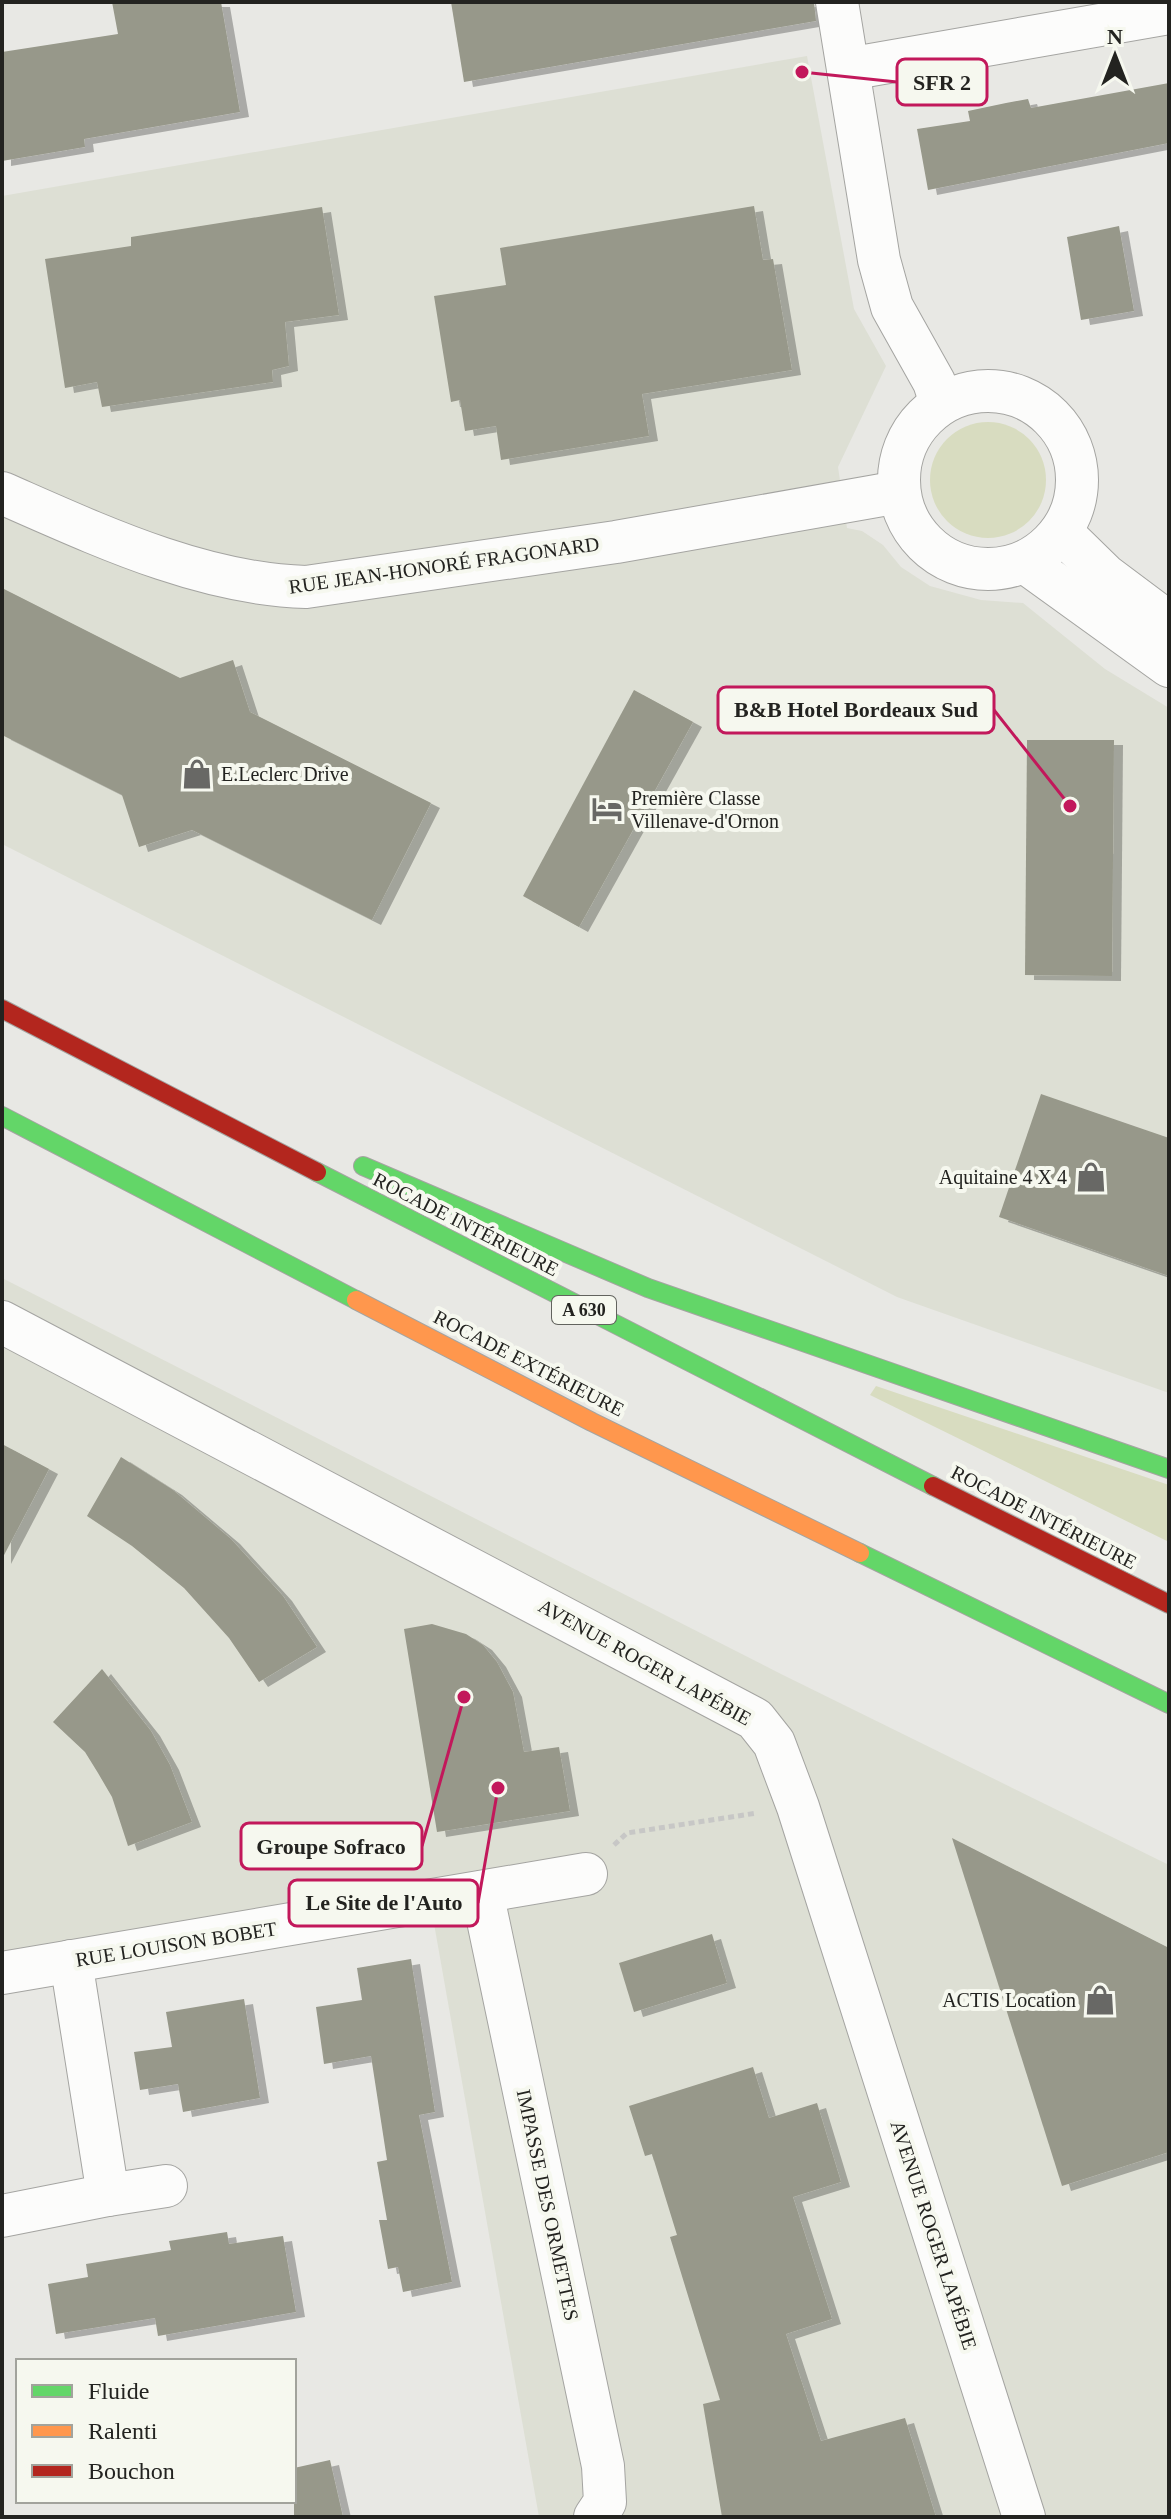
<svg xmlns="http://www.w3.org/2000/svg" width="1171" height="2519" font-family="Georgia,serif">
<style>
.built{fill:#dddfd4}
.green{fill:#d8dcc0}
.building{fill:#97988a;filter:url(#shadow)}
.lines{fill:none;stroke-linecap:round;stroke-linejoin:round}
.street-casing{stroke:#a4a4a1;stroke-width:44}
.fast-casing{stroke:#a4a4a1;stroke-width:20}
.slow-casing{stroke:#a4a4a1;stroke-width:20}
.jam-casing{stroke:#a4a4a1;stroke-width:20}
.path{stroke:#c7c7c6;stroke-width:5;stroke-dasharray:6 4;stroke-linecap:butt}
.street{stroke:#fcfcfb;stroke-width:42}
.fast{stroke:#63d668;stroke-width:18}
.slow{stroke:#ff974d;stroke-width:18}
.jam{stroke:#b3261e;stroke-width:18}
.labels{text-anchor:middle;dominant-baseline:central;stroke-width:8;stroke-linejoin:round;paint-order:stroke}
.shield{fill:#f6f8ef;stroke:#62635e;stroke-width:2}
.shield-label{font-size:18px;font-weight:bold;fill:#232320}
.street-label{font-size:20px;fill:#232320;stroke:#f6f8ef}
.poi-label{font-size:20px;fill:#232320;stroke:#f6f8ef;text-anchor:start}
.leader{fill:none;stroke:#c2185b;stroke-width:3}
.callout-dot{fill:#c2185b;stroke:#f6f8ef;stroke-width:3}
.callout{fill:#f6f8ef;stroke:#c2185b;stroke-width:3}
.callout-label{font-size:22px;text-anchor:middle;font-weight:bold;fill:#232320}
</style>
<defs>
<filter id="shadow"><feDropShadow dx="9" dy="5" stdDeviation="0" flood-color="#0004"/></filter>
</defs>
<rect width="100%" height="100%" fill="#e8e8e4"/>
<g class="built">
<polygon points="807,56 854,309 886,366 838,467 847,528 862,531 883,545 901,567 930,586 981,600 1023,603 1105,669 1169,708 1169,1393 897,1297 2,844 2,196"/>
<polygon points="2,1278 781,1674 1169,1865 1169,2517 539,2517 430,1901 2,1973"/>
</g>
<g class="green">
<circle cx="988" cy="480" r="58"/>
<polygon points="876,1386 1169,1485 1169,1542 870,1395"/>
</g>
<g class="building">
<polygon points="112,2 221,2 240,112 84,139 85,147 2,161 2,52 118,34"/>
<polygon points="451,2 814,2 816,21 464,82"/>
<polygon points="1169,83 1169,143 928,190 917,129 970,121 968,111 1006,103 1028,99 1031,108"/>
<polygon points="754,206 763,260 773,259 792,370 642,394 649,436 501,460 496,426 465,431 460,400 451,402 434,296 506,285 500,248"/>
<polygon points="322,207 339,315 285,322 289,366 272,370 273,382 102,407 97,382 65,388 45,259 131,246 131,237"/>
<polygon points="1119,226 1134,311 1081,320 1067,237"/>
<polygon points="2,588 180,678 233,660 250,712 431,803 372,920 192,830 139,847 122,795 2,735"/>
<polygon points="634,690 693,722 579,927 523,896"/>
<polygon points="1027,740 1114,740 1112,976 1025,975"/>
<polygon points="1041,1094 1169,1138 1169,1276 999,1217"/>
<polygon points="2,1444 49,1469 2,1559"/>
<polygon points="121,1457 173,1490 231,1539 283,1596 317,1647 259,1682 229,1638 184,1588 132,1546 87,1516"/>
<polygon points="432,1624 466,1634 483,1645 497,1662 513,1692 524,1752 559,1747 570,1811 437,1832 404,1629"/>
<polygon points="102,1669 151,1731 170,1765 192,1822 128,1846 112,1797 98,1773 85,1752 53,1722"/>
<polygon points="952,1838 1169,1948 1169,2152 1062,2186"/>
<polygon points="712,1934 727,1983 634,2012 619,1963"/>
<polygon points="411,1959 435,2112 419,2115 452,2282 403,2292 398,2267 388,2269 379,2220 387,2220 377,2162 387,2160 371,2056 324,2064 316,2007 362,2000 357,1968"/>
<polygon points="244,1999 260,2098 183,2112 178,2084 140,2090 134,2052 172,2047 166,2012"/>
<polygon points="753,2067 769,2118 817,2103 841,2182 793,2197 832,2319 786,2334 821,2441 905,2418 936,2517 722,2517 703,2404 720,2400 670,2237 677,2235 652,2154 645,2156 629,2106"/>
<polygon points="227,2232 229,2244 283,2236 296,2312 158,2336 155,2318 56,2334 48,2284 88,2277 86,2264 171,2250 169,2241"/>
<polygon points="330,2460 343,2517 294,2517 294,2468"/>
</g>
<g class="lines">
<g class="street-casing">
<g id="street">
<polyline points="837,2 879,260 892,307 934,382 941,403"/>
<polyline points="848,69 1169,13"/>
<circle cx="988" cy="480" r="89"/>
<path d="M2 493C98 535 201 584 306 587L616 542 899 492"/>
<polyline points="1061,532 1105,575 1169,623"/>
<polyline points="1025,562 1169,666"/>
<polyline points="2,1322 755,1719 774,1743 798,1807 1024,2517"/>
<polyline points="482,1892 603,2466 605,2502 595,2517"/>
<polyline points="2,1973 586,1874"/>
<polyline points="108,2195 166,2186"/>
<polyline points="2,2216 108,2195 71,1961"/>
</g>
</g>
<g class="fast-casing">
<g id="fast">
<polyline points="2,1116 356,1300"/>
<polyline points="363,1166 648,1288 1169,1469"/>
<polyline points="317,1172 933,1486"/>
<polyline points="860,1553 1169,1704"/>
</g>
</g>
<g class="slow-casing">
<polyline id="slow" points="356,1300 592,1422 860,1553"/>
</g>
<g class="jam-casing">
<g id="jam">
<polyline points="2,1009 317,1172"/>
<polyline points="933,1486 1169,1604"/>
</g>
</g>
<polyline class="path" points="614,1845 627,1833 757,1813"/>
<use href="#street" class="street"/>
<use href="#fast" class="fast"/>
<use href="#slow" class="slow"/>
<use href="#jam" class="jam"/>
</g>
<defs>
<g id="shop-bare" transform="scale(2.4)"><path d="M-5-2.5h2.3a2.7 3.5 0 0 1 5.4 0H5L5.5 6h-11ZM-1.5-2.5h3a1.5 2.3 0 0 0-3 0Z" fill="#686865" stroke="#f6f8ef" stroke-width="2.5" paint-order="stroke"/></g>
<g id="hotel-bare" transform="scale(2.4)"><path d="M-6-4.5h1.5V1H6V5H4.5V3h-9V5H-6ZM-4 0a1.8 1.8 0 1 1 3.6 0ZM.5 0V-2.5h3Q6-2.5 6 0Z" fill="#686865" stroke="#f6f8ef" stroke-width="2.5" paint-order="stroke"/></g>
</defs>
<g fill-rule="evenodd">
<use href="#shop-bare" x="197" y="774"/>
<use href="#hotel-bare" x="607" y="809"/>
<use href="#shop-bare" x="1091" y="1177"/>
<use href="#shop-bare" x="1100" y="2000"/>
</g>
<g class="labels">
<rect class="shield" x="552" y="1296" width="64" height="28" rx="6"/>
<g class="shield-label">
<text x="584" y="1310">A 630</text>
</g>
<g class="street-label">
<text transform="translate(444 565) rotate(-8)">RUE JEAN-HONORÉ FRAGONARD</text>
<text transform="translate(466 1224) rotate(27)">ROCADE INTÉRIEURE</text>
<text transform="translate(529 1363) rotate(27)">ROCADE EXTÉRIEURE</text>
<text transform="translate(1044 1517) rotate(27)">ROCADE INTÉRIEURE</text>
<text transform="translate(645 1662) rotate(29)">AVENUE ROGER LAPÉBIE</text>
<text transform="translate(176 1944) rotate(-9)">RUE LOUISON BOBET</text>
<text transform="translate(548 2205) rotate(78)">IMPASSE DES ORMETTES</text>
<text transform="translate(934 2235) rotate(72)">AVENUE ROGER LAPÉBIE</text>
</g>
<g class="poi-label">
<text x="221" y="774">E.Leclerc Drive</text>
<text x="631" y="798">Première Classe<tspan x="631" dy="23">Villenave-d'Ornon</tspan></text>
<text x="1067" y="1177" text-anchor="end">Aquitaine 4 X 4</text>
<text x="1076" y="2000" text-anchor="end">ACTIS Location</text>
</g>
</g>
<path class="leader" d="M802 72L897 82M1070 806L994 710M464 1697L422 1846M498 1788L478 1903"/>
<g class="callout-dot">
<circle cx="802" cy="72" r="8"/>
<circle cx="1070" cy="806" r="8"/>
<circle cx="464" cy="1697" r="8"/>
<circle cx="498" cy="1788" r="8"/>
</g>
<g class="callout">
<rect x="897" y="59" width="90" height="46" rx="8"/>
<rect x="718" y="687" width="276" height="46" rx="8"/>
<rect x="241" y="1823" width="181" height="46" rx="8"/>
<rect x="289" y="1880" width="189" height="46" rx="8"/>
</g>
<g class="callout-label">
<text x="942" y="90">SFR 2</text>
<text x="856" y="717">B&amp;B Hotel Bordeaux Sud</text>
<text x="331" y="1854">Groupe Sofraco</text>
<text x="384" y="1910">Le Site de l'Auto</text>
</g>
<rect width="1171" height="2519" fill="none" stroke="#232320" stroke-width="8"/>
<rect x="16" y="2359" width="280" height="144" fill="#f6f8ef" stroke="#a2a39c" stroke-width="2"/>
<rect x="32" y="2385" width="40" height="12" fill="#63d668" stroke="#a2a39c" stroke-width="2"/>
<text x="88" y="2399" font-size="24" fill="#232320">Fluide</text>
<rect x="32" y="2425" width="40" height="12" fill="#ff974d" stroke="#a2a39c" stroke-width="2"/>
<text x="88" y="2439" font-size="24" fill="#232320">Ralenti</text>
<rect x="32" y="2465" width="40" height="12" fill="#b3261e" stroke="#a2a39c" stroke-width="2"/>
<text x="88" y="2479" font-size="24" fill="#232320">Bouchon</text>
<g transform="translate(1115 56)" stroke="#f6f8ef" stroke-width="6" paint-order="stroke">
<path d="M0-6L14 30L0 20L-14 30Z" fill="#232320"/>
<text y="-12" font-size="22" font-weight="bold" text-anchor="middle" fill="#232320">N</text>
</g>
</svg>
